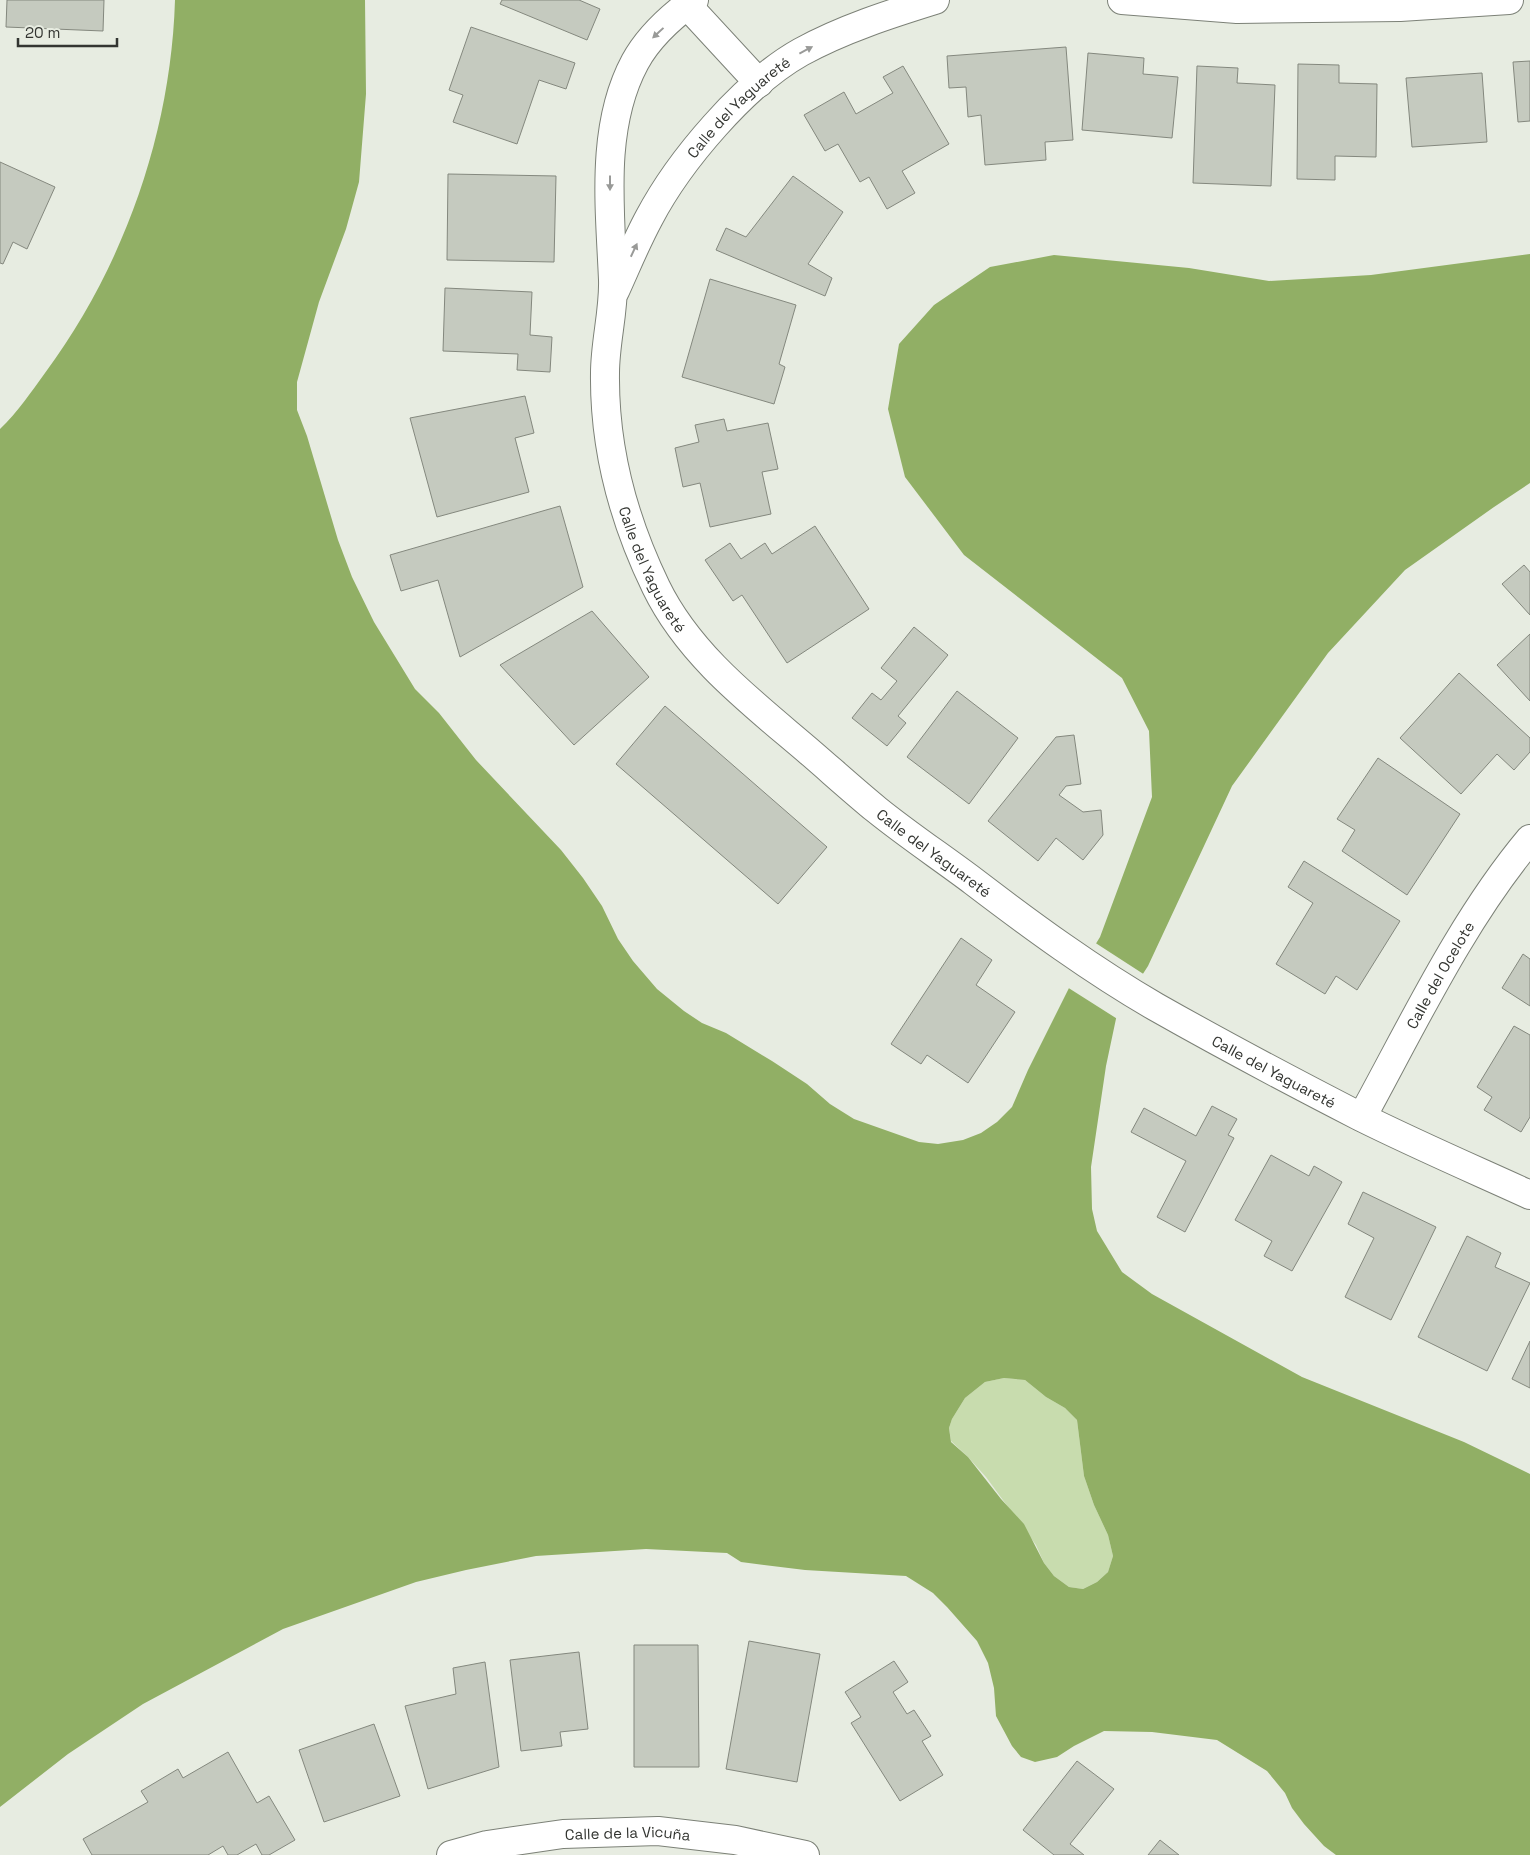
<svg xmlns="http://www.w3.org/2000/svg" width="1530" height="1855" font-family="'Space Grotesk',sans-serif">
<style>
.green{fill:#c8dcae}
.water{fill:#91af65;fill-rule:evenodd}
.pier{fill:#e7ece1}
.building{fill:#c5cabf;stroke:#84887e}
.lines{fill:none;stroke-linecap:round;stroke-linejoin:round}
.street-casing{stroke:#7c8177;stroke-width:30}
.street{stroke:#fff;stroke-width:28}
.oneway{fill:#999a98}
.labels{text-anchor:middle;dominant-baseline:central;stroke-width:4.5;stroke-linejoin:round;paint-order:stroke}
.street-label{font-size:15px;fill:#333531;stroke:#e7ece1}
</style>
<rect width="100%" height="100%" fill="#e7ece1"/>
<polygon class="green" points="1004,1378 1025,1380 1046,1397 1065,1408 1077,1420 1084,1476 1094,1505 1108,1535 1113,1556 1108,1572 1097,1582 1083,1589 1069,1587 1054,1576 1044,1563 1036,1545 986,1477 968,1457 951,1441 949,1428 952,1419 965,1398 985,1382"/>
<path class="water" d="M175 0H365L366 94 359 182 346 229 319 302 297 382V410L307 436 338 540 352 577 374 622 415 689 439 713 476 760 561 850 583 878 602 906 618 939 633 961 657 989 684 1011 702 1023 726 1033 772 1061 807 1084 830 1104 854 1119 919 1142 938 1144 963 1140 981 1133 997 1122 1012 1107 1028 1070 1070 986 1100 937 1152 797 1149 731 1122 678 964 555 905 477 888 409 899 344 934 305 990 267 1054 255 1189 268 1269 281 1371 275 1530 254V483L1494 507 1405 570 1328 653 1232 786 1148 966 1117 1014 1106 1066 1091 1167 1092 1209 1097 1231 1122 1272 1152 1294 1302 1377 1464 1442 1530 1474V1855H1336L1324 1846 1304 1824 1292 1808 1285 1793 1267 1771 1217 1740 1152 1732 1104 1731 1074 1746 1057 1757 1035 1762 1021 1757 1012 1746 996 1716 994 1688 988 1663 977 1641 947 1607 933 1593 906 1576 805 1570 741 1562 727 1553 646 1549 536 1556 466 1570 416 1582 283 1629 143 1704 68 1754 0 1807V429C18 412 31 392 45 373 124 266 171 133 175 0ZM1004 1378 1025 1380 1046 1397 1065 1408 1077 1420 1084 1476 1094 1505 1108 1535 1113 1556 1108 1572 1097 1582 1083 1589 1069 1587 1054 1576 1044 1563 1024 1524 1001 1499 968 1457 951 1442 949 1428 952 1419 965 1398 985 1382Z"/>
<polygon class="pier" points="1094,942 1145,975 1120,1015 1119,1020 1067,987"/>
<g class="building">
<polygon points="7,0 104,0 103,31 6,27"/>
<polygon points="502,0 579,0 600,9 587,40 500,4"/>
<polygon points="471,27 575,63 566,89 539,80 517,144 453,122 463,95 449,90"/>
<polygon points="1066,47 1073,140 1045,142 1046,160 985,165 981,115 968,117 966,87 949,88 947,56"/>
<polygon points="1088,53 1144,58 1143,74 1178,77 1172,138 1082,130"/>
<polygon points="1530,61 1530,121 1518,122 1513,62"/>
<polygon points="1298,64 1339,65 1339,83 1377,84 1376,157 1335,156 1335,180 1297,179"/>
<polygon points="903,66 949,144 902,171 915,193 887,209 869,177 860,182 838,144 825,151 804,115 844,92 856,114 893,93 883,77"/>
<polygon points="1197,66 1238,68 1237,83 1275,85 1271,186 1193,183"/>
<polygon points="1482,73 1487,142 1412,147 1406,78"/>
<polygon points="0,162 55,187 27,249 13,242 3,264 0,263"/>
<polygon points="448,174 556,176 554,262 447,260"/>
<polygon points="793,176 843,212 808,264 832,278 825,296 716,250 726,228 746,237"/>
<polygon points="710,279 796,305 779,364 785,367 774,404 682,377"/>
<polygon points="445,288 532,292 530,335 552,337 550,372 517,370 518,354 443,351"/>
<polygon points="525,396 534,433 515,438 529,492 437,517 410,418"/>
<polygon points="724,419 727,431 768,423 778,469 762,472 771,514 710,527 700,483 683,487 675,448 699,442 695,425"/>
<polygon points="560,506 583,587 460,657 438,580 401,591 390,555"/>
<polygon points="815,526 869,609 787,663 742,595 733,601 705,560 730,543 741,559 765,543 772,554"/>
<polygon points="1524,565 1530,572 1530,615 1502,584"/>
<polygon points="592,611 649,677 574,745 500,665"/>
<polygon points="914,627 948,655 898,716 906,723 887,746 852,718 872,693 881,700 897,681 881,668"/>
<polygon points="1530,634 1530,701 1497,665"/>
<polygon points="1459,673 1530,738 1530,752 1514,770 1497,754 1461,794 1400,738"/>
<polygon points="957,691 1018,738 969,804 907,757"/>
<polygon points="665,706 827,847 778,904 616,764"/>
<polygon points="1074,735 1081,784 1066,786 1059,795 1083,812 1101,810 1103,835 1083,860 1056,838 1038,861 988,821 1056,737"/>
<polygon points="1378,758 1460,814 1407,895 1342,851 1355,830 1337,819"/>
<polygon points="1304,861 1400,921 1357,990 1336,976 1325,994 1276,964 1313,903 1288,887"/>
<polygon points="961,938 992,960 976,985 1015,1012 968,1083 927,1055 921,1064 891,1044"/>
<polygon points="1523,954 1530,959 1530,1006 1502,988"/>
<polygon points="1514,1026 1530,1035 1530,1117 1521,1132 1484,1110 1492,1097 1477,1087"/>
<polygon points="1212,1106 1237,1119 1228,1135 1234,1138 1185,1232 1157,1217 1186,1161 1131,1132 1144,1108 1196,1136"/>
<polygon points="1271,1155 1309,1176 1314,1166 1342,1182 1292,1271 1264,1256 1272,1241 1235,1220"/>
<polygon points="1363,1192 1436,1227 1391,1320 1345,1297 1374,1238 1348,1224"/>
<polygon points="1467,1236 1501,1253 1495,1267 1530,1283 1487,1371 1418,1337"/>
<polygon points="1530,1341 1530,1388 1512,1379"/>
<polygon points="749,1641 820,1654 797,1782 726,1769"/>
<polygon points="634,1645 698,1645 699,1767 634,1767"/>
<polygon points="579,1652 588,1729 560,1732 562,1746 521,1751 510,1660"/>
<polygon points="894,1661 908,1682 893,1692 907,1714 914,1710 931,1736 922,1741 943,1775 900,1801 851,1723 861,1717 845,1692"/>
<polygon points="485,1662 499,1767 428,1789 405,1706 456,1694 453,1668"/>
<polygon points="374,1724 400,1796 324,1822 299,1750"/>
<polygon points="228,1752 257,1803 269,1796 295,1840 269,1855 262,1855 256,1844 237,1855 228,1855 223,1846 208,1855 92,1855 83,1839 148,1802 141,1791 178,1769 183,1778"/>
<polygon points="1077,1761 1114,1789 1070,1844 1084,1855 1054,1855 1023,1830"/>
<polygon points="1160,1840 1179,1855 1148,1855"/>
</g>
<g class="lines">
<g class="street-casing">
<g id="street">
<path id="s1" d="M694 0C672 16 648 38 635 62 600 127 610 208 613 280 614 311 605 342 605 373 604 448 623 519 656 587 690 657 755 705 812 754 834 773 855 792 877 810 908 835 941 857 973 881 1032 926 1092 970 1156 1007 1223 1045 1291 1081 1359 1116 1415 1144 1473 1169 1530 1195"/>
<polyline points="1122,0 1237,9 1400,7 1509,0"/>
<polyline points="687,5 759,83"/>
<path id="s2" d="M615 291C626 267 636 242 649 218 679 161 744 84 801 52 843 29 890 14 935 0"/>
<path id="s3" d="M1362 1117C1413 1024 1462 920 1530 839"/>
<path id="s4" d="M451 1855 487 1845 563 1834 658 1831 735 1840 805 1855"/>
</g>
</g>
<use href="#street" class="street"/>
</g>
<defs><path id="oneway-solid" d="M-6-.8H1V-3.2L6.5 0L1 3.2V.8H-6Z" transform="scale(1.25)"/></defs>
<g class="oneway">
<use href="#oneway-solid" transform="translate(658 33) rotate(137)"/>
<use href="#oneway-solid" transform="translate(806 50) rotate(-28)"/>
<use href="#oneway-solid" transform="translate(610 183) rotate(90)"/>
<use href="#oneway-solid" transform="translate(634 250) rotate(-65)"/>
</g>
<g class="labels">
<g class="street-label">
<text stroke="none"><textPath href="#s2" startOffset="224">Calle del Yaguareté</textPath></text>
<text stroke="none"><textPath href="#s1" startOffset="606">Calle del Yaguareté</textPath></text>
<text stroke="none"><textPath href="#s1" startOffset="1011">Calle del Yaguareté</textPath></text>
<text stroke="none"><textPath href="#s3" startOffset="162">Calle del Ocelote</textPath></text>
<text stroke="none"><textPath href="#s1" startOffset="1416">Calle del Yaguareté</textPath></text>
<text stroke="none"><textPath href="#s4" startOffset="179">Calle de la Vicuña</textPath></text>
</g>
</g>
<path d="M18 38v8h99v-8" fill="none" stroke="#333531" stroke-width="2.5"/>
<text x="25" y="38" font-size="15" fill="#333531" stroke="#e7ece1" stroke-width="4" paint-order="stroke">20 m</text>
</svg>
